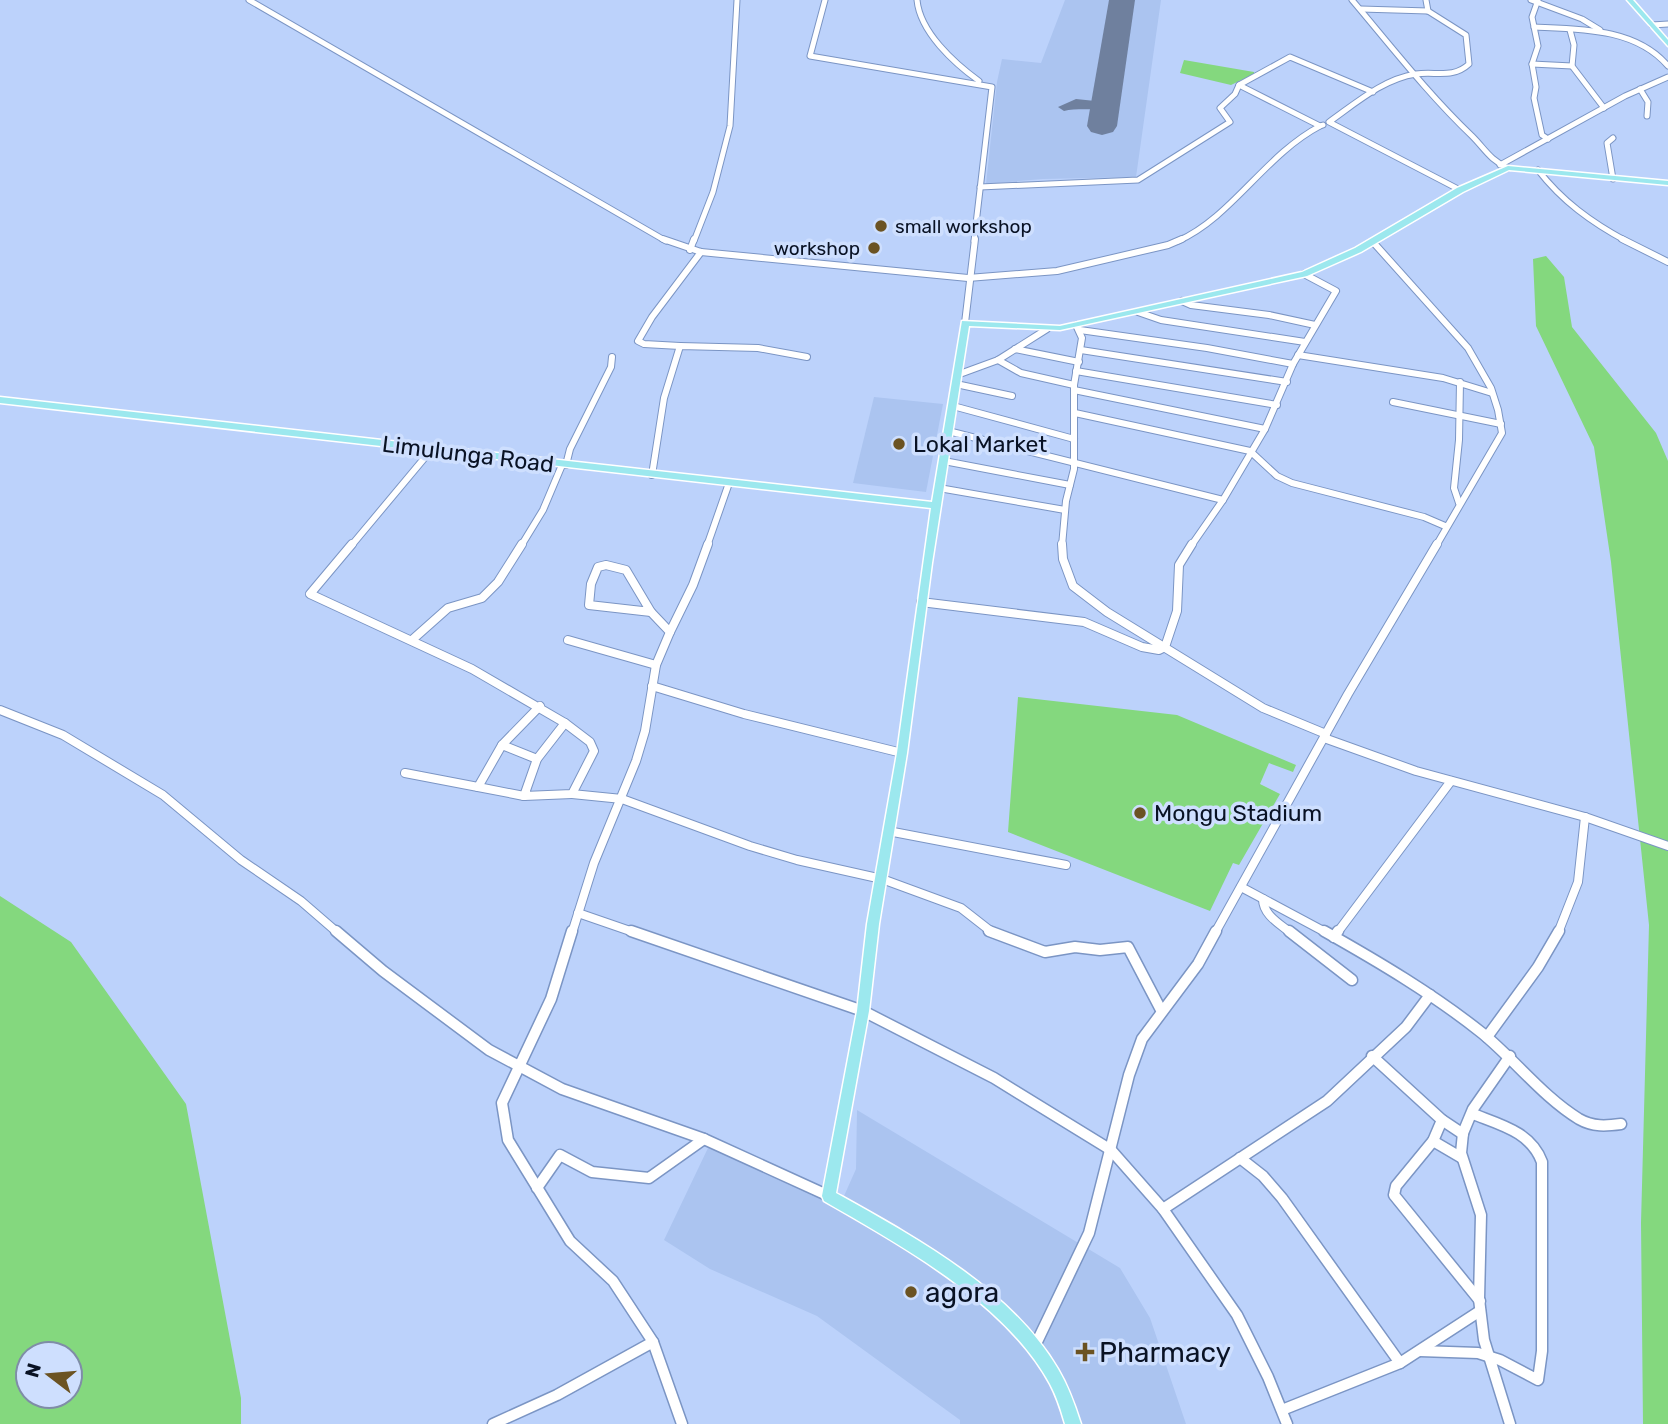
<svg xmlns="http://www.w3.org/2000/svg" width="1668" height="1424" font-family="Rubik,sans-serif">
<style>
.built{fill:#abc4f0}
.green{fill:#84d87e;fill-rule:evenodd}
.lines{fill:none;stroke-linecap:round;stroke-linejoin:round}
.taxiway{fill:#6f809e;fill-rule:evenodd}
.runway{fill:#6f809e;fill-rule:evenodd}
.minor-far3-casing{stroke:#7b95c4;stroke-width:7}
.minor-far2-casing{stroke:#7b95c4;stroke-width:8}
.minor-far1-casing{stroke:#7b95c4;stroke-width:10}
.minor-casing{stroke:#7b95c4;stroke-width:13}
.major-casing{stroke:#fff;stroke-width:3}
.minor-far3{stroke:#fff;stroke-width:5}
.minor-far2{stroke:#fff;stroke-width:6}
.minor-far1{stroke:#fff;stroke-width:8}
.minor{stroke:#fff;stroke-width:10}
.major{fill:#9ce8ee;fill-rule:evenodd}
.poi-dot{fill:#6b5323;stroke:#cedffe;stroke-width:2.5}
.labels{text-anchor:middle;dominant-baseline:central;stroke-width:7;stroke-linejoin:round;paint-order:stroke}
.far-poi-label{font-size:19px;fill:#091224;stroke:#cedffe;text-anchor:start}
.poi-label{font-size:23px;fill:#091224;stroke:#cedffe;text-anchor:start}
.street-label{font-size:23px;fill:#091224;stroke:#cedffe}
.near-poi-label{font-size:28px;fill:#091224;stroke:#cedffe;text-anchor:start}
</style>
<rect width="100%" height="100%" fill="#bcd2fb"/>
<g class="built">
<polygon points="1065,0 1161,0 1136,177 1043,179 986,184 997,82 1002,59 1041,63"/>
<polygon points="874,397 943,404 926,492 853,483"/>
<polygon points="857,1110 1120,1268 1150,1318 1186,1424 960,1424 960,1420 817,1316 710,1269 664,1240 708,1148 774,1168 840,1205 856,1169"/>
</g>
<g class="green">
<polygon points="1184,60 1254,72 1254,74 1231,85 1180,73"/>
<polygon points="1546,256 1564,277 1572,327 1656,433 1668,461 1668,1424 1643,1424 1641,1223 1649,925 1611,562 1594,447 1536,326 1533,259"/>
<polygon points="1018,697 1177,715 1296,765 1293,772 1269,763 1260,784 1280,794 1239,865 1233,863 1210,911 1008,832"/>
<path d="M0 896 71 942 186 1104 241 1398V1424H0ZM28 1354H70V1396H28Z"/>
</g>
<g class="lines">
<path class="taxiway" d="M1076 99 1105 102 1111 106C1103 112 1078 107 1064 111L1058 107Z"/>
<polygon class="runway" points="1109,0 1135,0 1117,126 1113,132 1102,135 1091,132 1087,126"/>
<g class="minor-far3-casing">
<g id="minor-far3">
<polyline points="249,0 666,241"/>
<polyline points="825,0 810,56 992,87 974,241"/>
<path d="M917 0C920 32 954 63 979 81"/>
<path d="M1352 0C1391 46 1428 94 1472 136 1485 149 1490 160 1508 168"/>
<polyline points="1426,0 1428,11"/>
<polyline points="1531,0 1582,19 1600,30"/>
<polyline points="1538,0 1532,17 1538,46 1532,64 1536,87 1534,98 1542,135 1548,139"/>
<path d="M1361 9 1428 11 1466 35 1469 64C1453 79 1435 71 1416 74 1383 79 1356 103 1329 122L1460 190"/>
<polyline points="1652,25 1668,24"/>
<path d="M1534 27C1580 29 1636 28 1668 66"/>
<polyline points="1570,30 1574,45 1572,66 1604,108"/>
<polyline points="1532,64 1572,66"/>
<polyline points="1640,89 1648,102 1647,116"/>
<polyline points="1323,125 1320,126 1239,85 1290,57 1373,92"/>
<polyline points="1613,138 1607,143 1613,179"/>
<polyline points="1500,165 1625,96 1668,77"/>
<path d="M1538 170C1562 201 1591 222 1626 241"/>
<polyline points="980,187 1138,180 1230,122 1220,108 1235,94 1239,85"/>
<polyline points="694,241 713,192 730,126 737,0"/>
<path d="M1178 241C1232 217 1265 155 1320 126"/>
</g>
</g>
<g class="minor-far2-casing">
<g id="minor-far2">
<polyline points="663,239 701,252 968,278 1057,271 1168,245 1182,239"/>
<polyline points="1622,239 1668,262"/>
<polyline points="1373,242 1468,348 1491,388 1498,410 1502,433 1436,546"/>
<polyline points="690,250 694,239"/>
<polyline points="1182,301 1191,305 1269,315 1315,325"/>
<polyline points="1138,312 1161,320 1305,342"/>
<polyline points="965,323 975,239"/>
<polyline points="1080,330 1207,348 1293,364"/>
<polyline points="680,346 644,344 638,341 652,317 701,252"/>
<polyline points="1015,349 1079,362"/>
<polyline points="1081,350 1287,382"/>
<polyline points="1298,355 1443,378 1492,393"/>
<polyline points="998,360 1021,373 1074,385"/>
<polyline points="1076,371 1277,405"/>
<polyline points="957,375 998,360 1047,329"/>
<polyline points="956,384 1012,396"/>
<polyline points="1074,390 1265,429"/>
<polyline points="1393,402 1501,424"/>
<polyline points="953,406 1074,439"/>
<polyline points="1075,413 1250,451 1277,476 1292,483 1424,517 1445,526"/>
<polyline points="948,431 1223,500"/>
<polyline points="944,461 1070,485"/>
<polyline points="566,465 570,449 611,367 612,357"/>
<polyline points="652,475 664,398 680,346 758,348 807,357"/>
<polyline points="939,488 1065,510"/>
<polyline points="1459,503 1454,488 1459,440 1460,382"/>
<polyline points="351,546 432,449"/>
<polyline points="521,546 543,510 562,465"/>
<polyline points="707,546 729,483"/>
<polyline points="1062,546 1066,501 1074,469 1074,385 1082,338 1076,325"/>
<polyline points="1191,546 1223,500 1265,429 1293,364 1336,291 1304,274"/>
</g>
</g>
<g class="minor-far1-casing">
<g id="minor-far1">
<polyline points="352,544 310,594 472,669 565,723"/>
<polyline points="1062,544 1063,559 1073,586 1107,612 1263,708 1326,734"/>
<polygon points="606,565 626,570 651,612 589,605 591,584 598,567"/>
<polyline points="921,602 1084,622 1142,647 1159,650 1165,647 1177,611 1179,565 1192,544"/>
<polyline points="670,632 693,585 708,544"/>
<polyline points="412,640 448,608 482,598 498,582 522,544"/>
<polyline points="568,640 656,665"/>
<polyline points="652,686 744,714 902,753"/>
<polyline points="0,710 63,735 163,795 241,860 301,901 338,933"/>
<polygon points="565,723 590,742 594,751 572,794 524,796 537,759"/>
<polyline points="1324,738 1416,771 1585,817 1668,846"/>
<polyline points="502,745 537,759"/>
<polyline points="405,773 478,787 502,745 540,706"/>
<polyline points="478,787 524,796"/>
<polyline points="572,794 622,799 750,846 797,860 882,879 961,908 993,933"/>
<polyline points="888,831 1066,865"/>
<polyline points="1241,887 1327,933"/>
<path d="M1263 899C1263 915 1280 924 1291 933"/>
<polyline points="578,913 636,933"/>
<polyline points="572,933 594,863 636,761 645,731 656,665 670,632 651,612"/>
<polyline points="1215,933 1348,694 1437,544"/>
<polyline points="1337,933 1451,781"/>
<polyline points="1558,933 1578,882 1585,817"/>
</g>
</g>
<g class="minor-casing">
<g id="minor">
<polyline points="336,931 383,971 489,1050 562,1089 704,1139 829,1196"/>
<polyline points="572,931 551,999 502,1103 508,1140 570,1241 613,1281 653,1342 682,1424"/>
<polyline points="631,931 863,1011 994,1078 1111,1150 1163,1209 1237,1315 1268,1377 1287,1424"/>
<polyline points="989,931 1045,952 1075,947 1100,950 1128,947 1161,1010"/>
<polyline points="1289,931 1352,980"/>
<path d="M1324 931C1379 962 1433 994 1482 1033 1515 1060 1543 1097 1579 1119 1593 1127 1606 1126 1621 1124"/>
<polyline points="1334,937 1338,931"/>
<polyline points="1487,1037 1538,967 1559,931"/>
<polyline points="1372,1056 1442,1120 1463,1134"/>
<polyline points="1510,1056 1473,1109 1463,1133 1461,1153 1481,1215 1479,1299 1484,1340 1510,1424"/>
<polyline points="1442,1120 1433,1141 1396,1186 1394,1195 1480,1301"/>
<polyline points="1433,1141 1462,1158"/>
<polyline points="1240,1158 1263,1176 1282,1198 1400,1363"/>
<polyline points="537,1188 560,1155 592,1172 649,1178 704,1139"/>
<polyline points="1163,1209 1327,1101 1406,1027 1430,995"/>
<polyline points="1034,1348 1089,1233 1129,1075 1142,1039 1198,964 1216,931"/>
<path d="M1420 1351 1478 1353 1500 1360 1538 1380 1542 1351V1162C1531 1132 1501 1125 1473 1114"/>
<polyline points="1282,1410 1400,1363 1480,1311"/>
<polyline points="493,1424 557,1395 653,1342"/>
</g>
</g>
<g class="major-casing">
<g id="major">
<polygon points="1627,0 1633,0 1668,40 1668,46"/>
<path d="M1508 166 1668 181V185L1509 170 1463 192 1361 252 1307 276 1060 330 969 326 932 563 907 753 879 924 869 1011 836 1193C915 1237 1011 1289 1058 1369 1068 1386 1075 1405 1081 1424H1065C1061 1410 1057 1397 1050 1384 1006 1303 902 1246 824 1201L822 1196 857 1011 867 924 897 753 931 508 0 403V397L932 502 962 321 1060 326 1302 272 1355 248 1457 188Z"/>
</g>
</g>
<use href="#minor-far3" class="minor-far3"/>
<use href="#minor-far2" class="minor-far2"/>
<use href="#minor-far1" class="minor-far1"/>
<use href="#minor" class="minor"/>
<use href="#major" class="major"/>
</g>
<g class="poi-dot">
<circle cx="881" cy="226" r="7"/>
<circle cx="874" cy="248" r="7"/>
<circle cx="899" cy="444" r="7"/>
<circle cx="1140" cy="813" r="7"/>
<circle cx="911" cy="1292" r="7"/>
<path d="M1081.5 1341.5h7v7h7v7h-7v7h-7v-7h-7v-7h7z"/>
</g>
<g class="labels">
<g class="far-poi-label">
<text x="895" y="226">small workshop</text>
<text x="860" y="248" text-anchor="end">workshop</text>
</g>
<g class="poi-label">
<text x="913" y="444">Lokal Market</text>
<text x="1154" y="813">Mongu Stadium</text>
</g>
<g class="street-label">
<text transform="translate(468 454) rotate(7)">Limulunga Road</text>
</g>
<g class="near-poi-label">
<text x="925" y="1292">agora</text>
<text x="1099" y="1352">Pharmacy</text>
</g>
</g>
<g transform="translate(49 1375) rotate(286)"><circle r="33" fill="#cedffe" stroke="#7f8da7" stroke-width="2"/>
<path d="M0-5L12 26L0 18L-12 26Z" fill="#6b5323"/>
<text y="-10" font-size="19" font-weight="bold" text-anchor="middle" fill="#091224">N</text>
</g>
</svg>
